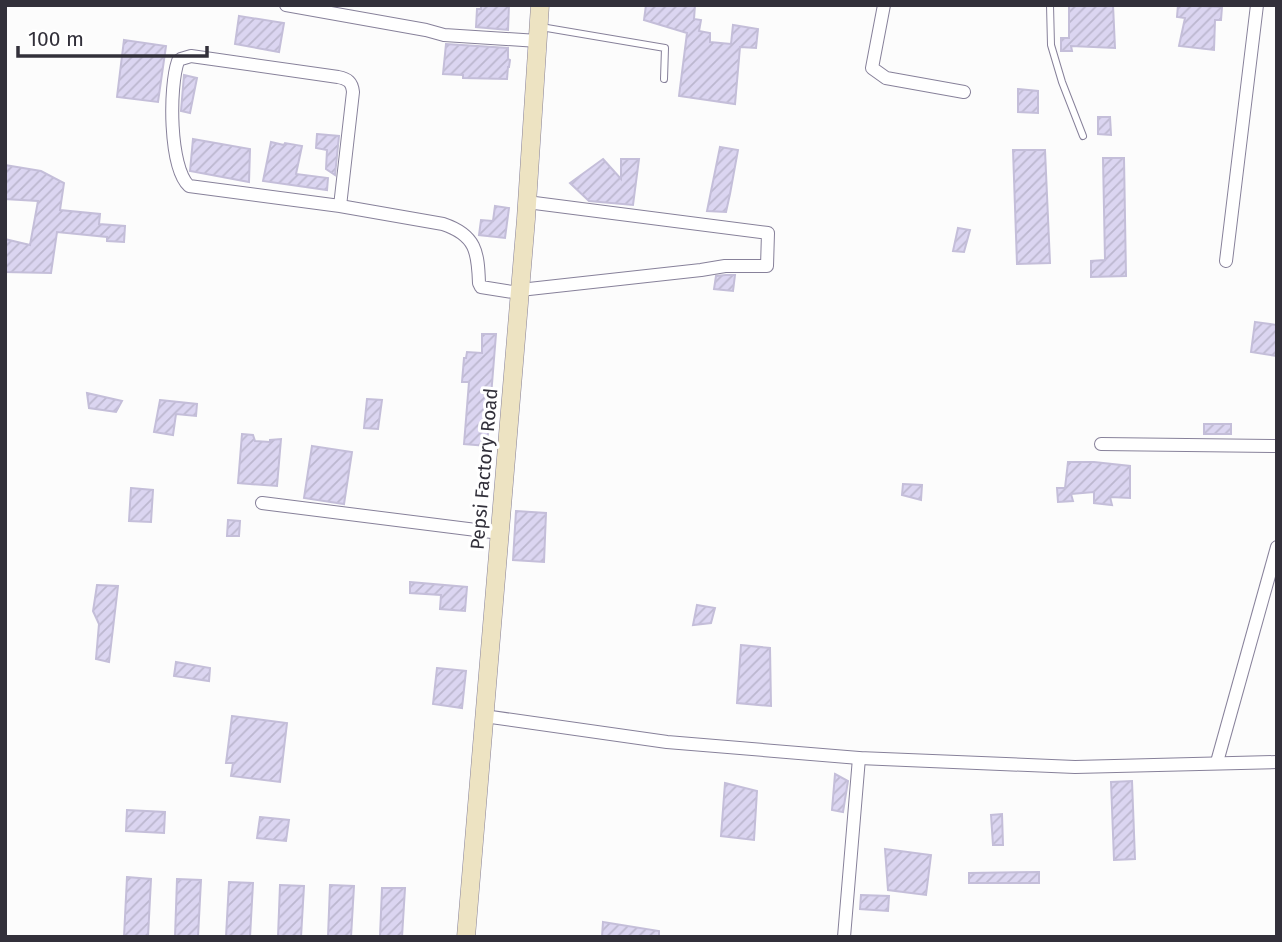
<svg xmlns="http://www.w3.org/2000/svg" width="1282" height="942" font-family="'Fira Sans',sans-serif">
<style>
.building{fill:url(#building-hatch);stroke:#c4bed9;stroke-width:2}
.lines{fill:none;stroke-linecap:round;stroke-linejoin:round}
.service-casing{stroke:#87819a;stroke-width:8}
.minor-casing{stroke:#87819a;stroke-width:14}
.secondary-casing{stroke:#87819a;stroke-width:19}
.service{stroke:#fff;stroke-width:6}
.minor{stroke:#fff;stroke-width:12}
.secondary{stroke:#ede3c2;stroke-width:18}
.labels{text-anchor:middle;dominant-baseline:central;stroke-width:6;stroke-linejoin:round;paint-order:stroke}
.street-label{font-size:19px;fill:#32303a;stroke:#fff}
</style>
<defs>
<pattern id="building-hatch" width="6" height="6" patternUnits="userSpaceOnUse" patternTransform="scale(1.75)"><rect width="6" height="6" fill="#dbd5f1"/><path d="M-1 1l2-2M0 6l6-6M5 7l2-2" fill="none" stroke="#bcb7cf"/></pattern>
</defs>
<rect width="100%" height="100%" fill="#fcfcfc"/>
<g class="building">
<polygon points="481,5 509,5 508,30 476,27 477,9 481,9"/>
<polygon points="646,5 695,5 694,19 701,20 699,31 710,33 710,42 731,44 733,25 758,29 756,48 740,47 735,104 679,96 687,33 644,20"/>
<polygon points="1069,5 1113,5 1115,48 1071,46 1072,51 1061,51 1061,38 1069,38"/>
<polygon points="1178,5 1222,7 1221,20 1215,20 1214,50 1179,46 1185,18 1177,17"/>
<polygon points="239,16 284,23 279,52 235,44"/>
<polygon points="124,40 166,46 158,102 117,97"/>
<polygon points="446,44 508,48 508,59 510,60 509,67 508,67 507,79 463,78 463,75 443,74"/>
<polygon points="184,75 197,78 190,113 181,111"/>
<polygon points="1018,89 1038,91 1038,113 1018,112"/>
<polygon points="1098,117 1110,117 1111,135 1098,134"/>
<polygon points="317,134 339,136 335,175 326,169 327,150 316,148"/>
<polygon points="193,139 250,149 249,182 190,171"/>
<polygon points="271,142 284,145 285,143 302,146 296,174 328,178 327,190 263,181"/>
<polygon points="720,147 738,150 730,194 726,212 707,211"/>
<polygon points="1013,150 1045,150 1050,263 1017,264"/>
<polygon points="1103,158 1124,158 1126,276 1091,277 1091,261 1105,260"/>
<polygon points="603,159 621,179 621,159 639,159 633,205 589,201 570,183"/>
<polygon points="5,165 41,171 64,183 60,210 100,214 99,224 125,226 124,242 107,241 107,237 57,232 51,273 5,272 5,239 30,245 38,201 5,199"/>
<polygon points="495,206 509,208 505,238 479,235 481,220 493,221"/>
<polygon points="958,228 970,230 964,252 953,251"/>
<polygon points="726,275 735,275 733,291 714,289 716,276"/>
<polygon points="1255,322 1277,325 1277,356 1251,352"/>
<polygon points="482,334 496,334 487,446 464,444 469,382 462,382 464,358 466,358 467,352 482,353"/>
<polygon points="87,393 122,401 116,412 89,408"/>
<polygon points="367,399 382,400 378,429 364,428"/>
<polygon points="160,400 197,404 196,416 176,414 173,435 154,432"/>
<rect x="1204" y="424" width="27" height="10"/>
<polygon points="242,434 253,435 255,441 270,442 270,440 281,439 277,486 238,483"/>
<polygon points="312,446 352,452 344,504 304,498"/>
<polygon points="1068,462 1094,462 1130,466 1130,498 1110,497 1112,505 1094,503 1094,492 1071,494 1073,501 1058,502 1057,488 1065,488"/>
<polygon points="903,484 922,485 921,500 902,495"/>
<polygon points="131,488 153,490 151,522 129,521"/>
<polygon points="516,511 546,513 544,562 513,560"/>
<polygon points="228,520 240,521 239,536 227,536"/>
<polygon points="410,582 467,587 465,611 440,609 441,595 410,593"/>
<polygon points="97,585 118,586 109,662 96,659 99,624 93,611"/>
<polygon points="697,605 715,608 711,623 693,625"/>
<polygon points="741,645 770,648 771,706 737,703"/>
<polygon points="176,662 210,668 209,681 174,676"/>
<polygon points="437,668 466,671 462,708 433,704"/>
<polygon points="232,716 287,723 280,782 231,776 233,763 226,763"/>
<polygon points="835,774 848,781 843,812 832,810"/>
<polygon points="1132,781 1135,859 1114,860 1111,782"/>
<polygon points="725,783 757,791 754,840 721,836"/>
<polygon points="127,810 165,812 164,833 126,831"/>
<polygon points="1002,814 1003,845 993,845 991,815"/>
<polygon points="260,817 289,820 286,841 257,838"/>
<polygon points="885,849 931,855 926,895 888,890"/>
<polygon points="1039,872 1039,883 969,883 969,873"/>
<polygon points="127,877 151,879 148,937 124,937"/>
<polygon points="177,879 201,880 198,937 175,937"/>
<polygon points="229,882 253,883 250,937 226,937"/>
<polygon points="280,885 304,886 301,937 278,937"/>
<polygon points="330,885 354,886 351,937 328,937"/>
<polygon points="382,888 405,888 402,937 380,937"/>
<polygon points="861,895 889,896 888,911 860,909"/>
<polygon points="603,922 659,931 659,937 602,937"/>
</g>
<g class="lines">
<g class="service-casing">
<g id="service">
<polyline points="1050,5 1051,45 1062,82 1083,136"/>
<polyline points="541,27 665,48 664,79"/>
</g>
</g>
<g class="minor-casing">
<g id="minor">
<polyline points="286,5 426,30 444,35 538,41"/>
<polyline points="884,5 872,68 886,78 964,92"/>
<path d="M340 206 353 92C352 82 348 79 338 77L191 56 181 59 178 61C169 87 169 167 189 186L340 206 443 224C476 235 478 252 479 283L481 287 519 293"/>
<polyline points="1226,261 1257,5"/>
<polyline points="520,290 701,270 725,266 767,266 768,233 527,202"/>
<polyline points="1101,444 1277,446"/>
<polyline points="262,503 500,533"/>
<polyline points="484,716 667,742 859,758 1075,767 1277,762"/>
<polyline points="1217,762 1277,547"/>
<polyline points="844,937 859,758"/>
</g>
</g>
<g class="secondary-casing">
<polyline id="secondary" points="466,937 526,219 540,5"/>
</g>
<use href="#service" class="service"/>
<use href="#minor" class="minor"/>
<use href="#secondary" class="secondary"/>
</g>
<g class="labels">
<g class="street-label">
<text transform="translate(484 469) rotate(-85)">Pepsi Factory Road</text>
</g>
</g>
<rect width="1282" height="942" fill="none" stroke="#32303a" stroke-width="14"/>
<path d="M18 46v10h189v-10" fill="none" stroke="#32303a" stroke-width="3.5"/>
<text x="28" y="46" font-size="21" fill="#32303a" stroke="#ffffff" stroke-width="5" paint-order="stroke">100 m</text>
</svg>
